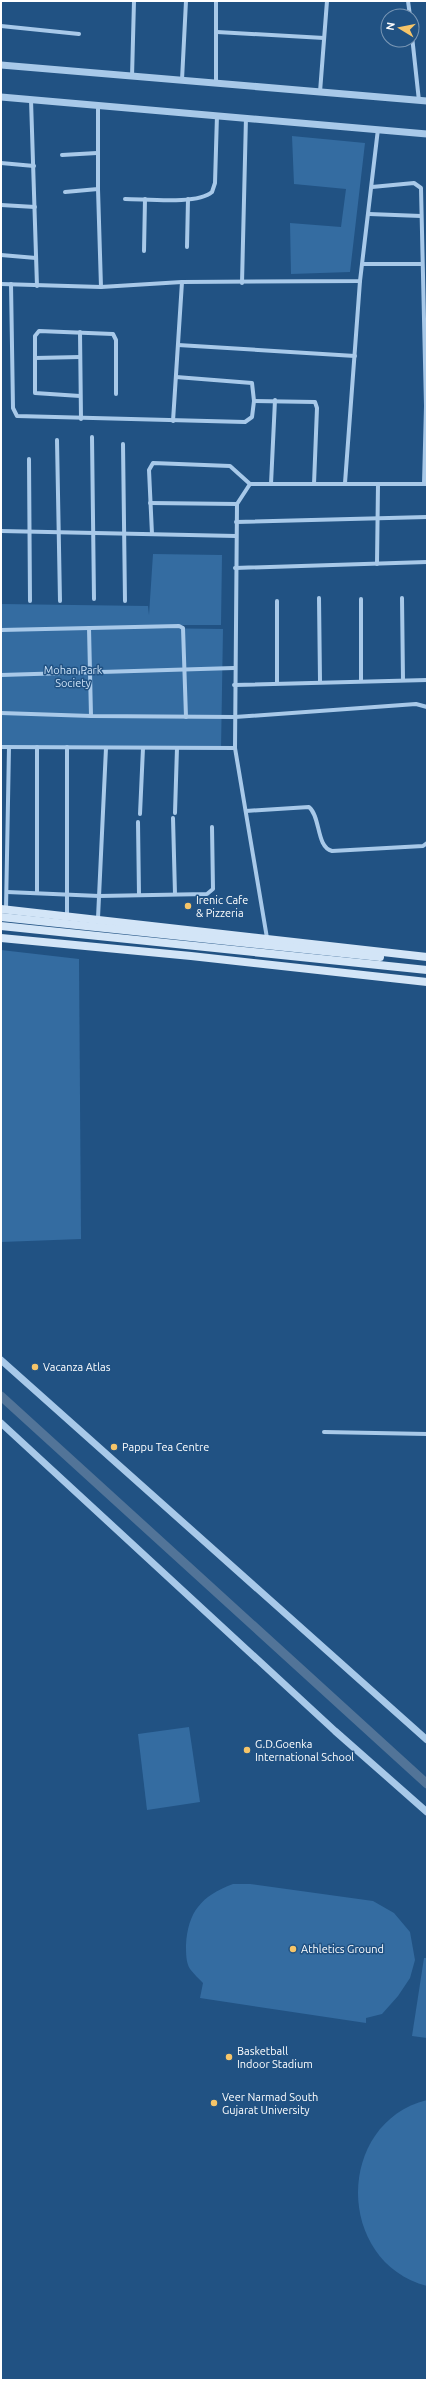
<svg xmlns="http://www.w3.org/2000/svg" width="428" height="2381" font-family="Ubuntu,sans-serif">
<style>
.green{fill:#346ca1}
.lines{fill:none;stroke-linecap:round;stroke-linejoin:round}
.canal{stroke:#527498;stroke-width:9}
.minor{stroke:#a8c9e9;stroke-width:4}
.tertiary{stroke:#a8c9e9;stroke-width:7}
.secondary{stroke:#d3e5f7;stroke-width:8}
.poi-dot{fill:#f6c569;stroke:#215283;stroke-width:1.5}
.labels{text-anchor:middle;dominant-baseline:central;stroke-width:3;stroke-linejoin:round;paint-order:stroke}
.park-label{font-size:11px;fill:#cce2f7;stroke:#215283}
.poi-label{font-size:11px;fill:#fff;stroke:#215283;text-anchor:start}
</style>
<rect width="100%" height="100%" fill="#215283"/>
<g class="green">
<polygon points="292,136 365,143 350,272 291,274 290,223 341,227 346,189 294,184"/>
<polygon points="153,554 222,555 221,625 148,625 148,628 223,629 221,750 1,747 1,604 148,606 149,615"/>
<polygon points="1,950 79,959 81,1239 1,1242"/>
<polygon points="189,1727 200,1802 147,1810 138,1734"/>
<path d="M233 1884H250L373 1901 394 1913 410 1932 415 1960 410 1978 398 1996 382 2014 366 2018V2023L200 1998 203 1983C199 1979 194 1974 190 1969 186 1963 186 1953 186 1945 188 1912 201 1896 233 1884Z"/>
<polygon points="424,1958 427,1958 427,2038 412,2036"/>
<path d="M427 2100V2286C335 2262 335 2123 427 2100Z"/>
</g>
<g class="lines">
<polyline class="canal" points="1,1396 427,1784"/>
<g class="minor">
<polyline points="408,1 410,16"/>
<polyline points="1,26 79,34"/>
<polyline points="217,32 324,38"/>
<polyline points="412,36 419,101"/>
<polyline points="132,77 134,1"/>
<polyline points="182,80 186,1"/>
<polyline points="216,84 216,1"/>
<polyline points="320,92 327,1"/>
<polyline points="31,100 37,286"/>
<polyline points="62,155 97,153"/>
<polyline points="1,163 34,166"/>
<polyline points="372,187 414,183 421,188 426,406 424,484"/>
<polyline points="98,189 101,287"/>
<polyline points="65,192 98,189 98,105"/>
<path d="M125 199C146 199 197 205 212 192L215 183 217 115"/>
<polyline points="1,205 35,207"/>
<polyline points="369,214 421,216"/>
<polyline points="187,247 188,199"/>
<polyline points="144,251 145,199"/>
<polyline points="1,255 36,258"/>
<polyline points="363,264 422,264"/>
<polyline points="242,283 246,117"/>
<polyline points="1,284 101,287 182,282 360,281 378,129"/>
<polyline points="11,284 13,408 17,416 245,422 252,417 254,401 252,383 176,377"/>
<polyline points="80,332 81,419"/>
<polyline points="178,345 355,356"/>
<polyline points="35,358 80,357"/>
<polyline points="80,396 35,393 35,336 39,331 113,334 116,340 116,394"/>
<polyline points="254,401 315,402 317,408 314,484"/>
<polyline points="173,421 182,282"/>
<polyline points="92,437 94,599"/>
<polyline points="57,440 60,601"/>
<polyline points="123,444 125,601"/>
<polyline points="29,459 30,601"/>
<polyline points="345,483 360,281"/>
<polyline points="271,484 275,400"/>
<polyline points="150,503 237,504"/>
<polyline points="236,522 427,517"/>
<polyline points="1,531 236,536"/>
<polyline points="152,534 149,470 153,463 230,466 250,484"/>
<polyline points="377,564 378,484"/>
<polyline points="235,568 427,562"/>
<polyline points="319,598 320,681"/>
<polyline points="402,598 403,680"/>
<polyline points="361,599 361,680"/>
<polyline points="89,628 91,716"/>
<polyline points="1,630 179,626 183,628 186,717"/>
<polyline points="1,675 234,668"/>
<polyline points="277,683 277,601"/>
<polyline points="234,685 427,680"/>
<polyline points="1,713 91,716 235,717 416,704 427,707"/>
<polyline points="1,747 235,748"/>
<polyline points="37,747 37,893"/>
<path d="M246 811 309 807C321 817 316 847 332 851L423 846 427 843"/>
<polyline points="175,813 177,748"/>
<polyline points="140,814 143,748"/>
<polyline points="173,818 175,894"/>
<polyline points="138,822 139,895"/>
<polyline points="7,892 99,896 207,894 213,889 212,827"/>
<polyline points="6,910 9,747"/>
<polyline points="67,916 67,747"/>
<polyline points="98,918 106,748"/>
<polyline points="267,938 235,748 237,504 250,484 427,484"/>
<polyline points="324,1432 427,1434"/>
</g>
<g class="tertiary">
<polyline points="1,65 427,101"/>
<polyline points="1,97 427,134"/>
<polyline points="1,1360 427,1740"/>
<polyline points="1,1423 335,1731 427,1812"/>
</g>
<g class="secondary">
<polyline points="1,909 427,957"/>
<polyline points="1,917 380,957"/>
<polyline points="1,926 427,970"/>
<polyline points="1,938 191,956 427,982"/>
</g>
</g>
<g class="poi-dot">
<circle cx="188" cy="906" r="4"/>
<circle cx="35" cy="1367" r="4"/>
<circle cx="114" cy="1447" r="4"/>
<circle cx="247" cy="1750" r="4"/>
<circle cx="293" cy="1949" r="4"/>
<circle cx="229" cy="2057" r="4"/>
<circle cx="214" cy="2103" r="4"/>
</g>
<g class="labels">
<g class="park-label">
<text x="73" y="670">Mohan Park<tspan x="73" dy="13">Society</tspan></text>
</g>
<g class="poi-label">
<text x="196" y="900">Irenic Cafe<tspan x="196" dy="13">&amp; Pizzeria</tspan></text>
<text x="43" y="1367">Vacanza Atlas</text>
<text x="122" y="1447">Pappu Tea Centre</text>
<text x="255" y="1744">G.D.Goenka<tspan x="255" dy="13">International School</tspan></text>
<text x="301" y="1949">Athletics Ground</text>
<text x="237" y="2051">Basketball<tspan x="237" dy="13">Indoor Stadium</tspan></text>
<text x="222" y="2097">Veer Narmad South<tspan x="222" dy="13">Gujarat University</tspan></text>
</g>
</g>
<rect width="428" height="2381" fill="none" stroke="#ffffff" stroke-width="4"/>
<g transform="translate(400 28) rotate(280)"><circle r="19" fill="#215283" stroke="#7a97b5"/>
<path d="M0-3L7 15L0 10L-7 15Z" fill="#f6c569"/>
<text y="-6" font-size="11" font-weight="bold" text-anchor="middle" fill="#ffffff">N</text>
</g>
</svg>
